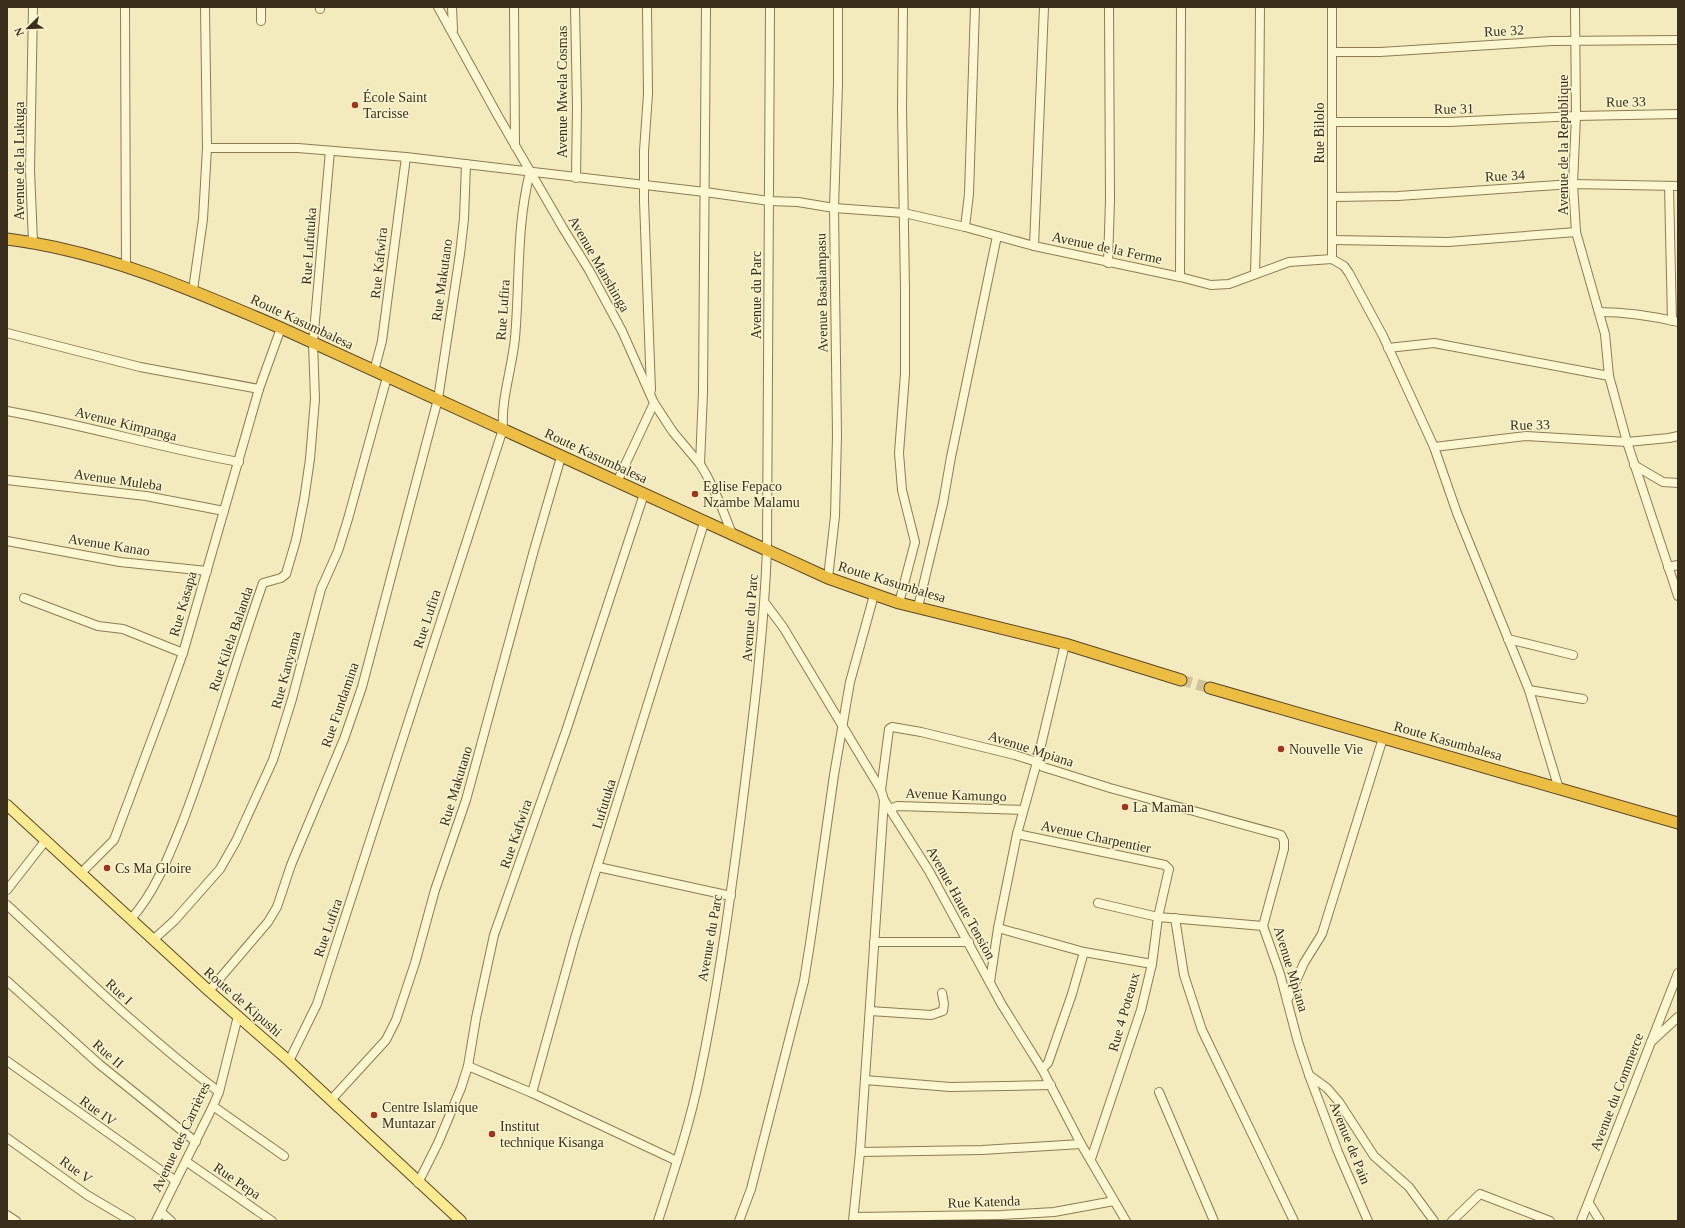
<svg xmlns="http://www.w3.org/2000/svg" width="1685" height="1228" font-family="Georgia,serif">
<style>
.lines{fill:none;stroke-linecap:round;stroke-linejoin:round}
.highway-tunnel{stroke:#cec59d;stroke-width:11;stroke-dasharray:11 5.5;stroke-linecap:butt}
.minor-casing{stroke:#8d7b54;stroke-width:10}
.major-casing{stroke:#5a4829;stroke-width:12}
.highway-casing{stroke:#5a4829;stroke-width:13}
.minor{stroke:#fcf7d1;stroke-width:8}
.major{stroke:#fbeb90;stroke-width:10}
.highway{stroke:#ecbd43;stroke-width:11}
.poi-dot{fill:#a2321e;stroke:#f9f4ce;stroke-width:1.5}
.labels{text-anchor:middle;dominant-baseline:central;stroke-width:3;stroke-linejoin:round;paint-order:stroke}
.street-label{font-size:14px;fill:#3a2f1b;stroke:#f9f4ce}
.poi-label{font-size:14px;fill:#3a2f1b;stroke:#f9f4ce;text-anchor:start}
</style>
<rect width="100%" height="100%" fill="#f3ebbd"/>
<g class="lines">
<polyline class="highway-tunnel" points="1181,680 1210,688"/>
<g class="minor-casing">
<g id="minor">
<polyline points="125,7 126,266"/>
<polyline points="261,7 261,21"/>
<polyline points="438,7 498,116 563,228 589,270 622,331 654,403 673,432 700,464 707,476 720,503 732,534"/>
<polyline points="452,7 453,30"/>
<polyline points="514,7 515,146"/>
<polyline points="575,7 577,106 576,178"/>
<polyline points="647,7 648,94 644,151 644,201 651,390"/>
<polyline points="1332,7 1332,259"/>
<polyline points="1575,7 1576,116 1573,184 1576,232 1605,334 1609,376"/>
<polyline points="320,9 320,7"/>
<polyline points="1332,52 1380,52 1552,41 1678,40"/>
<polyline points="1332,122 1449,122 1576,116 1678,114"/>
<polyline points="207,148 298,148 406,157 705,192 769,201 798,202 834,208 904,213 965,227 1034,246 1180,277 1211,285 1229,284 1289,262 1332,259 1344,266 1349,273 1383,336 1434,447 1457,513 1529,690 1559,789"/>
<polyline points="1669,186 1672,321"/>
<polyline points="1333,197 1398,196 1573,184 1678,186"/>
<polyline points="965,227 969,194 975,7"/>
<polyline points="1333,240 1448,242 1576,232"/>
<polyline points="33,242 30,170 33,7"/>
<polyline points="1034,246 1044,7"/>
<polyline points="1108,263 1110,200 1109,7"/>
<polyline points="1255,273 1259,130 1260,7"/>
<polyline points="1180,277 1181,7"/>
<polyline points="193,290 203,219 207,148 205,7"/>
<path d="M1600 312C1626 312 1652 316 1678 322"/>
<polyline points="7,333 140,367 259,389"/>
<polyline points="1388,348 1434,343 1609,376 1627,442 1678,596"/>
<polyline points="374,371 382,341 406,157"/>
<path d="M7 411C85 425 161 448 239 462"/>
<polyline points="1434,447 1526,436 1627,442 1669,438 1678,436"/>
<polyline points="700,464 703,392 706,7"/>
<polyline points="1634,465 1663,482 1678,483"/>
<polyline points="7,480 146,496 224,511"/>
<polyline points="617,482 654,403"/>
<polyline points="7,541 120,562 207,571"/>
<polyline points="1668,567 1678,565"/>
<polyline points="828,578 835,516 837,436 834,208 838,84 838,7"/>
<polyline points="24,598 98,626 123,629 183,653"/>
<polyline points="765,603 783,627 881,790 884,800 929,871 1002,1005 1042,1069 1081,1144 1126,1221"/>
<polyline points="899,603 915,542 902,490 899,453 905,374 905,289 902,108 903,7"/>
<polyline points="918,607 943,503 951,457 997,236"/>
<polyline points="1508,639 1573,655"/>
<polyline points="1529,690 1583,699"/>
<polyline points="881,790 889,729 892,727 921,732 1015,755 1037,762 1043,767 1053,770 1110,788 1281,835 1284,841 1284,849 1263,926 1280,974 1298,1042 1309,1075 1327,1088 1339,1102 1374,1156 1409,1187 1434,1221"/>
<polyline points="890,809 897,806 1023,810"/>
<polyline points="1017,834 1165,865 1169,869 1158,917 1152,964 1141,1010 1091,1159"/>
<polyline points="598,867 731,896"/>
<polyline points="81,873 114,840 163,709 183,653 259,389 281,328"/>
<polyline points="7,890 46,840"/>
<polyline points="1098,903 1158,917 1263,926"/>
<path d="M7 905C76 969 144 1035 219 1092"/>
<polyline points="1175,918 1184,975 1202,1030 1294,1221"/>
<path d="M131 919C156 891 169 855 183 821 213 743 235 662 263 583L281 578 286 574 296 540 304 500 310 459 315 399 313 343 330 151"/>
<polyline points="998,928 1084,952 1152,964"/>
<polyline points="153,940 175,920 220,869 236,841 273,760 292,699 321,589 338,551 348,519 387,377"/>
<polyline points="874,942 969,942"/>
<polyline points="7,981 99,1064 196,1142"/>
<polyline points="990,982 998,928 1017,834 1037,762 1065,644"/>
<polyline points="209,991 268,922 277,907 291,865 344,739 362,687 438,399 460,254 464,219 466,164"/>
<polyline points="1287,1001 1304,963 1322,934 1383,738"/>
<polyline points="870,1011 931,1015 943,1011 944,1004 942,993"/>
<polyline points="1651,1042 1678,1017"/>
<polyline points="7,1061 176,1181"/>
<path d="M289 1061 317 1004 503 429C501 398 512 369 515 338 520 283 516 227 530 172"/>
<polyline points="468,1066 532,1093 677,1161"/>
<polyline points="1042,1069 1048,1063 1072,994 1084,952"/>
<polyline points="1309,1075 1338,1152 1368,1221"/>
<polyline points="865,1080 950,1087 1051,1085"/>
<polyline points="1159,1092 1214,1221"/>
<polyline points="532,1093 575,938 704,523"/>
<polyline points="331,1100 386,1040 396,1020 415,963 435,890 466,800 534,550 561,457"/>
<polyline points="213,1106 284,1156"/>
<polyline points="7,1138 87,1195 131,1221"/>
<polyline points="860,1152 982,1150 1081,1144"/>
<polyline points="187,1162 272,1221"/>
<polyline points="418,1183 438,1143 461,1088 468,1066 476,1018 494,935 566,731 644,494"/>
<polyline points="1589,1203 1600,1221"/>
<polyline points="161,1212 171,1221"/>
<polyline points="7,1215 16,1221"/>
<polyline points="854,1217 1001,1215 1054,1212 1114,1201"/>
<polyline points="156,1221 213,1106 219,1092 238,1016"/>
<path d="M658 1221C673 1174 689 1127 699 1079 719 984 732 888 744 791 754 711 764 630 767 549L770 7"/>
<polyline points="739,1221 751,1189 804,981 811,937 834,775 850,682 874,595"/>
<polyline points="853,1221 860,1152 884,800"/>
<polyline points="1452,1221 1480,1194 1550,1221"/>
<polyline points="1581,1221 1678,973"/>
</g>
</g>
<g class="major-casing">
<polyline id="major" points="7,805 209,991 289,1061 461,1221"/>
</g>
<g class="highway-casing">
<g id="highway">
<path d="M7 239C103 251 193 290 281 328L828 578 899 603 1065 644 1181 680"/>
<polyline points="1210,688 1678,823"/>
</g>
</g>
<use href="#minor" class="minor"/>
<use href="#major" class="major"/>
<use href="#highway" class="highway"/>
</g>
<g class="poi-dot">
<circle cx="355" cy="105" r="4"/>
<circle cx="695" cy="494" r="4"/>
<circle cx="1281" cy="749" r="4"/>
<circle cx="1125" cy="807" r="4"/>
<circle cx="107" cy="868" r="4"/>
<circle cx="374" cy="1115" r="4"/>
<circle cx="492" cy="1134" r="4"/>
</g>
<g class="labels">
<g class="street-label">
<text transform="translate(1504 31) rotate(-3)">Rue 32</text>
<text transform="translate(562 92) rotate(-90)">Avenue Mwela Cosmas</text>
<text transform="translate(1626 102) rotate(-1)">Rue 33</text>
<text transform="translate(1454 109) rotate(-1)">Rue 31</text>
<text transform="translate(1319 133) rotate(-90)">Rue Bilolo</text>
<text transform="translate(1563 145) rotate(-90)">Avenue de la Republique</text>
<text transform="translate(19 161) rotate(-90)">Avenue de la Lukuga</text>
<text transform="translate(1505 176) rotate(-3)">Rue 34</text>
<text transform="translate(309 246) rotate(-86)">Rue Lufutuka</text>
<text transform="translate(1107 248) rotate(12)">Avenue de la Ferme</text>
<text transform="translate(379 263) rotate(-84)">Rue Kafwira</text>
<text transform="translate(599 264) rotate(60)">Avenue Manshinga</text>
<text transform="translate(442 280) rotate(-82)">Rue Makutano</text>
<text transform="translate(822 293) rotate(-91)">Avenue Basalampasu</text>
<text transform="translate(756 295) rotate(-90)">Avenue du Parc</text>
<text transform="translate(503 310) rotate(-86)">Rue Lufira</text>
<text transform="translate(302 322) rotate(25)">Route Kasumbalesa</text>
<text transform="translate(126 424) rotate(14)">Avenue Kimpanga</text>
<text transform="translate(1530 425) rotate(-1)">Rue 33</text>
<text transform="translate(596 456) rotate(25)">Route Kasumbalesa</text>
<text transform="translate(118 480) rotate(8)">Avenue Muleba</text>
<text transform="translate(109 545) rotate(9)">Avenue Kanao</text>
<text transform="translate(892 582) rotate(17)">Route Kasumbalesa</text>
<text transform="translate(183 604) rotate(-74)">Rue Kasapa</text>
<text transform="translate(750 618) rotate(-86)">Avenue du Parc</text>
<text transform="translate(427 619) rotate(-72)">Rue Lufira</text>
<text transform="translate(231 639) rotate(-71)">Rue Kilela Balanda</text>
<text transform="translate(286 670) rotate(-75)">Rue Kanyama</text>
<text transform="translate(340 705) rotate(-71)">Rue Fundamina</text>
<text transform="translate(1448 741) rotate(16)">Route Kasumbalesa</text>
<text transform="translate(1031 749) rotate(18)">Avenue Mpiana</text>
<text transform="translate(456 786) rotate(-73)">Rue Makutano</text>
<text transform="translate(956 795) rotate(2)">Avenue Kamungo</text>
<text transform="translate(604 804) rotate(-73)">Lufutuka</text>
<text transform="translate(516 834) rotate(-71)">Rue Kafwira</text>
<text transform="translate(1096 837) rotate(12)">Avenue Charpentier</text>
<text transform="translate(961 903) rotate(61)">Avenue Haute Tension</text>
<text transform="translate(328 928) rotate(-71)">Rue Lufira</text>
<text transform="translate(710 938) rotate(-80)">Avenue du Parc</text>
<text transform="translate(1291 969) rotate(73)">Avenue Mpiana</text>
<text transform="translate(119 992) rotate(43)">Rue I</text>
<text transform="translate(243 1002) rotate(41)">Route de Kipushi</text>
<text transform="translate(1124 1012) rotate(-74)">Rue 4 Poteaux</text>
<text transform="translate(108 1054) rotate(41)">Rue II</text>
<text transform="translate(1617 1092) rotate(-69)">Avenue du Commerce</text>
<text transform="translate(98 1111) rotate(36)">Rue IV</text>
<text transform="translate(181 1137) rotate(-65)">Avenue des Carrières</text>
<text transform="translate(1350 1143) rotate(68)">Avenue de Pain</text>
<text transform="translate(76 1170) rotate(36)">Rue V</text>
<text transform="translate(237 1181) rotate(34)">Rue Pepa</text>
<text transform="translate(984 1202) rotate(-2)">Rue Katenda</text>
</g>
<g class="poi-label">
<text x="363" y="97">École Saint<tspan x="363" dy="16">Tarcisse</tspan></text>
<text x="703" y="486">Eglise Fepaco<tspan x="703" dy="16">Nzambe Malamu</tspan></text>
<text x="1289" y="749">Nouvelle Vie</text>
<text x="1133" y="807">La Maman</text>
<text x="115" y="868">Cs Ma Gloire</text>
<text x="382" y="1107">Centre Islamique<tspan x="382" dy="16">Muntazar</tspan></text>
<text x="500" y="1126">Institut<tspan x="500" dy="16">technique Kisanga</tspan></text>
</g>
</g>
<rect width="1685" height="1228" fill="none" stroke="#3a2f1b" stroke-width="16"/>
<g transform="translate(28 28) rotate(247)" stroke="#f9f4ce" stroke-width="3" paint-order="stroke">
<path d="M0-3L7 15L0 10L-7 15Z" fill="#3a2f1b"/>
<text y="-6" font-size="11" font-weight="bold" text-anchor="middle" fill="#3a2f1b">N</text>
</g>
</svg>
